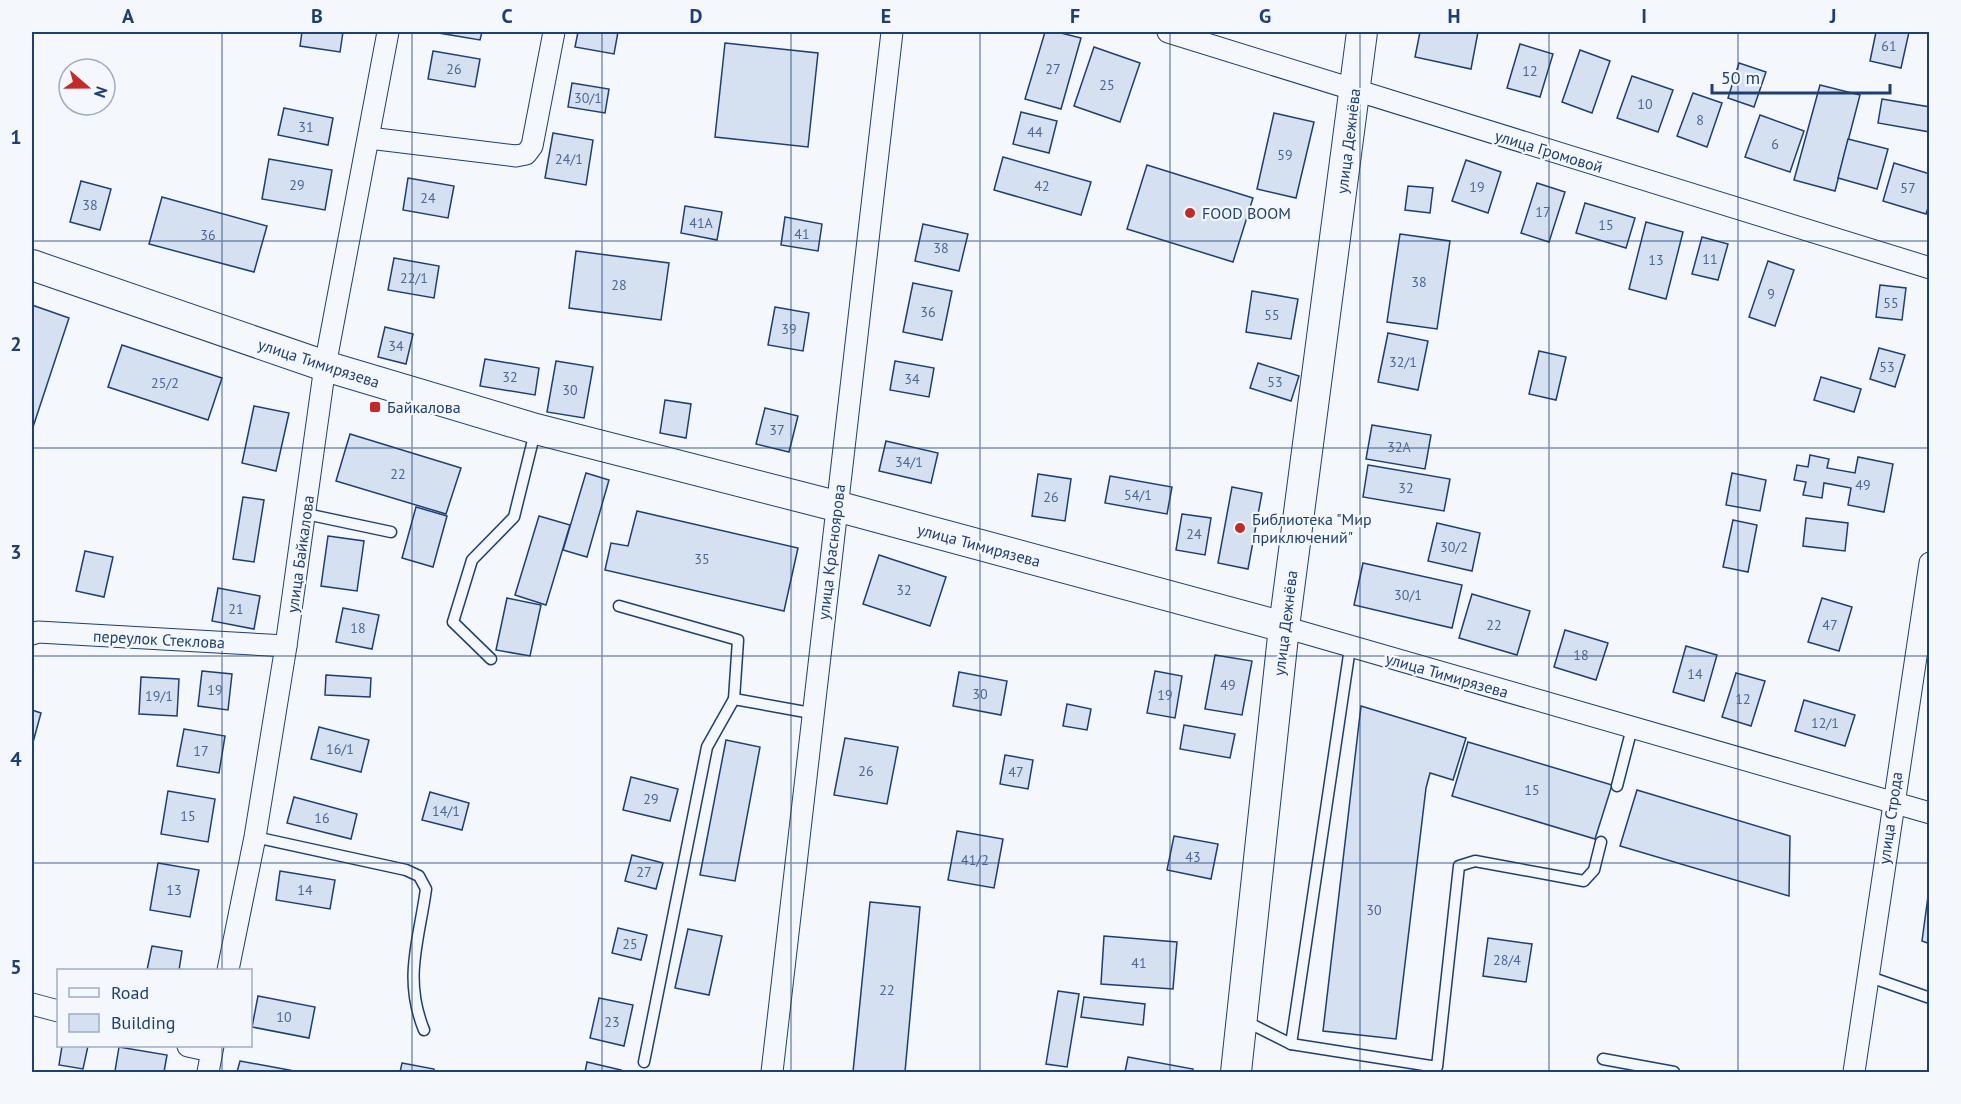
<svg xmlns="http://www.w3.org/2000/svg" width="1961" height="1104" font-family="'PT Sans',sans-serif">
<style>
.building{fill:#d5e0f0;stroke:#1d3f73;stroke-width:1.5}
.lines{fill:none;stroke-linecap:round;stroke-linejoin:round}
.lane-casing{stroke:#1d3f73;stroke-width:13}
.street-casing{stroke:#1d3f73;stroke-width:23}
.secondary-casing{stroke:#1d3f73;stroke-width:32}
.lane{stroke:#f4f7fb;stroke-width:10}
.street{stroke:#f4f7fb;stroke-width:21}
.secondary{stroke:#f4f7fb;stroke-width:30}
.grid{fill:none;stroke:#1d3f73;stroke-width:1.5;stroke-opacity:0.55}
.poi-dot{fill:#c62828;stroke:#f4f7fb;stroke-width:2}
.labels{text-anchor:middle;dominant-baseline:central;stroke-width:4.5;stroke-linejoin:round;paint-order:stroke}
.number-label{font-size:14px;fill:#4b6792}
.street-label{font-size:16px;fill:#1d3f73;stroke:#f4f7fb}
.poi-label{font-size:16px;fill:#1d3f73;stroke:#f4f7fb;text-anchor:start}
.neatline{fill:none;stroke:#1d3f73;stroke-width:2}
.grid-label{font-size:20px;text-anchor:middle;font-weight:bold;fill:#1d3f73}
</style>
<rect width="100%" height="100%" fill="#f4f7fb"/>
<g class="building">
<polygon points="302,32 343,32 340,52 300,46"/>
<polygon points="578,32 618,32 614,54 575,47"/>
<polygon points="1045,32 1057,32 1081,38 1061,109 1025,99"/>
<polygon points="1420,32 1478,32 1471,69 1415,57"/>
<polygon points="1876,32 1909,32 1901,68 1870,61"/>
<polygon points="439,33 439,32 482,32 480,40"/>
<polygon points="725,43 818,53 808,147 715,137"/>
<polygon points="1520,44 1553,54 1540,97 1507,88"/>
<polygon points="1094,47 1140,63 1120,122 1074,106"/>
<polygon points="1580,50 1610,61 1592,113 1562,102"/>
<polygon points="433,51 480,59 475,87 428,79"/>
<polygon points="1739,63 1766,72 1754,107 1728,98"/>
<polygon points="1632,76 1673,90 1658,132 1617,118"/>
<polygon points="572,83 609,89 605,113 568,107"/>
<polygon points="1820,85 1860,95 1835,191 1794,180"/>
<polygon points="1693,93 1722,103 1707,147 1677,136"/>
<polygon points="1882,99 1930,107 1930,132 1878,123"/>
<polygon points="284,108 333,118 328,145 278,135"/>
<polygon points="1021,112 1057,121 1049,153 1013,144"/>
<polygon points="1274,113 1314,122 1296,198 1257,189"/>
<polygon points="1760,115 1804,131 1790,172 1745,157"/>
<polygon points="553,133 593,140 586,185 545,178"/>
<polygon points="1848,139 1888,149 1877,189 1838,178"/>
<polygon points="1003,157 1091,182 1081,215 994,190"/>
<polygon points="269,159 332,170 325,210 262,199"/>
<polygon points="1466,160 1501,172 1488,213 1452,201"/>
<polygon points="1894,163 1930,174 1930,202 1926,214 1883,201"/>
<polygon points="1147,165 1253,198 1233,262 1127,229"/>
<polygon points="408,178 454,186 448,218 403,210"/>
<polygon points="81,181 111,189 100,230 70,222"/>
<polygon points="1537,183 1565,192 1549,242 1521,233"/>
<polygon points="1408,186 1433,188 1430,213 1405,210"/>
<polygon points="162,197 267,226 254,272 149,244"/>
<polygon points="1585,203 1635,218 1626,248 1576,233"/>
<polygon points="685,206 722,212 717,240 681,233"/>
<polygon points="785,217 822,224 818,251 781,245"/>
<polygon points="1646,222 1683,232 1666,299 1629,289"/>
<polygon points="923,224 968,234 959,271 915,261"/>
<polygon points="1400,234 1450,241 1437,329 1387,322"/>
<polygon points="1702,237 1728,244 1718,280 1692,274"/>
<polygon points="576,251 669,263 661,320 569,308"/>
<polygon points="394,258 439,266 434,298 388,290"/>
<polygon points="1768,261 1794,270 1775,326 1749,317"/>
<polygon points="913,283 952,291 942,340 903,332"/>
<polygon points="1880,285 1906,288 1902,320 1876,317"/>
<polygon points="1252,291 1298,299 1291,339 1246,332"/>
<polygon points="32,305 69,318 33,427 32,426"/>
<polygon points="775,307 809,313 803,351 768,345"/>
<polygon points="385,327 413,334 406,364 378,357"/>
<polygon points="1388,333 1428,341 1418,390 1378,382"/>
<polygon points="122,345 222,378 208,420 108,387"/>
<polygon points="1879,348 1905,355 1895,387 1870,379"/>
<polygon points="1539,351 1566,357 1556,400 1529,394"/>
<polygon points="485,359 539,368 535,395 480,386"/>
<polygon points="556,361 593,367 584,418 547,412"/>
<polygon points="895,361 934,368 929,397 890,390"/>
<polygon points="1258,363 1299,376 1291,401 1250,388"/>
<polygon points="1821,377 1861,389 1854,412 1814,400"/>
<polygon points="665,400 691,404 686,438 660,433"/>
<polygon points="254,406 289,413 276,471 242,463"/>
<polygon points="765,408 798,416 789,452 756,444"/>
<polygon points="1372,425 1431,435 1425,469 1366,459"/>
<polygon points="350,434 461,468 446,514 336,481"/>
<polygon points="886,441 938,453 931,483 879,471"/>
<polygon points="1810,455 1829,459 1827,468 1855,473 1858,457 1893,464 1884,512 1848,505 1851,488 1824,483 1822,498 1803,495 1806,482 1794,480 1797,465 1808,467"/>
<polygon points="1368,465 1450,479 1444,511 1363,497"/>
<polygon points="586,473 609,480 587,557 563,550"/>
<polygon points="1732,473 1766,480 1760,511 1726,505"/>
<polygon points="1038,474 1071,479 1065,521 1032,516"/>
<polygon points="1110,476 1172,487 1167,514 1105,503"/>
<polygon points="1232,487 1262,493 1248,569 1218,563"/>
<polygon points="243,497 264,500 254,562 233,559"/>
<polygon points="416,507 447,516 433,567 402,558"/>
<polygon points="637,511 798,548 784,611 605,570 611,543 628,546"/>
<polygon points="1182,514 1211,518 1205,555 1176,550"/>
<polygon points="539,516 570,525 546,605 515,595"/>
<polygon points="1806,518 1848,523 1845,551 1803,546"/>
<polygon points="1733,520 1757,525 1748,572 1723,567"/>
<polygon points="1437,523 1480,533 1472,571 1428,561"/>
<polygon points="328,536 364,541 357,591 321,586"/>
<polygon points="85,551 113,557 104,597 76,591"/>
<polygon points="879,555 946,577 930,626 863,604"/>
<polygon points="1363,563 1462,585 1452,628 1354,605"/>
<polygon points="218,588 260,596 254,629 212,621"/>
<polygon points="1472,594 1530,611 1517,655 1459,638"/>
<polygon points="507,598 541,605 530,656 496,650"/>
<polygon points="1822,598 1852,607 1839,651 1808,642"/>
<polygon points="343,608 379,615 372,649 336,642"/>
<polygon points="1565,630 1608,643 1596,680 1554,667"/>
<polygon points="1686,646 1717,655 1704,701 1673,692"/>
<polygon points="1215,655 1252,661 1242,715 1205,709"/>
<polygon points="202,671 232,674 228,710 198,706"/>
<polygon points="1155,671 1182,676 1175,718 1147,713"/>
<polygon points="959,672 1007,681 1001,715 953,706"/>
<polygon points="1736,673 1765,681 1751,726 1722,717"/>
<polygon points="326,675 371,678 370,697 325,695"/>
<polygon points="141,677 179,679 177,716 139,714"/>
<polygon points="1804,700 1855,715 1845,746 1795,731"/>
<polygon points="1067,704 1091,709 1087,730 1063,726"/>
<polygon points="1361,706 1466,738 1453,780 1430,773 1426,788 1396,1039 1323,1031"/>
<polygon points="32,710 41,713 32,746"/>
<polygon points="1184,725 1235,734 1230,758 1180,749"/>
<polygon points="319,727 369,740 361,772 311,759"/>
<polygon points="184,729 225,736 219,773 177,766"/>
<polygon points="845,738 898,747 887,804 834,795"/>
<polygon points="726,740 760,747 735,881 700,875"/>
<polygon points="1468,742 1612,785 1595,839 1452,796"/>
<polygon points="1005,755 1033,760 1028,789 1000,784"/>
<polygon points="631,777 678,789 670,821 623,810"/>
<polygon points="1637,790 1790,836 1789,896 1620,846"/>
<polygon points="168,791 215,799 208,842 161,834"/>
<polygon points="430,792 469,803 462,830 422,820"/>
<polygon points="294,797 357,814 351,839 287,823"/>
<polygon points="957,831 1003,839 994,888 948,880"/>
<polygon points="1174,836 1218,844 1211,879 1167,870"/>
<polygon points="632,855 663,863 656,889 625,881"/>
<polygon points="158,863 199,870 190,917 150,910"/>
<polygon points="280,871 335,880 330,909 276,900"/>
<polygon points="1929,889 1930,889 1930,944 1922,941"/>
<polygon points="870,902 920,907 905,1072 853,1072"/>
<polygon points="618,928 647,935 641,960 612,953"/>
<polygon points="688,929 722,936 709,995 675,988"/>
<polygon points="1104,936 1177,942 1173,989 1101,984"/>
<polygon points="1488,938 1532,944 1526,982 1483,976"/>
<polygon points="152,946 182,951 179,970 147,970"/>
<polygon points="1058,991 1079,994 1067,1067 1046,1064"/>
<polygon points="258,996 315,1007 309,1038 252,1027"/>
<polygon points="1084,997 1145,1004 1143,1025 1081,1017"/>
<polygon points="599,998 633,1005 624,1046 590,1038"/>
<polygon points="62,1046 88,1046 83,1069 59,1065"/>
<polygon points="119,1047 167,1055 164,1072 115,1071"/>
<polygon points="1128,1057 1193,1069 1193,1072 1125,1072"/>
<polygon points="240,1061 300,1072 237,1072"/>
<polygon points="587,1062 621,1070 620,1072 585,1072"/>
<polygon points="402,1063 434,1069 434,1072 400,1072"/>
</g>
<g class="lines">
<g class="lane-casing">
<g id="lane">
<polyline points="306,514 391,532"/>
<polyline points="619,606 738,640 734,699"/>
<polyline points="491,659 453,622 472,560 514,517 535,432"/>
<polyline points="1617,786 1632,728"/>
<path d="M255 837 406 870 419 876 426 889C419 941 403 978 424 1030"/>
<polyline points="1867,976 1930,998"/>
<polyline points="1245,1021 1291,1044 1437,1067 1459,866 1475,861 1584,881 1594,870 1601,842"/>
<polyline points="1291,1044 1350,648"/>
<polyline points="1603,1059 1674,1072"/>
<polyline points="644,1062 707,747 734,699 811,713"/>
</g>
</g>
<g class="street-casing">
<g id="street">
<polyline points="1168,32 1930,268"/>
<polyline points="369,138 516,156 526,154 532,146 554,32"/>
<polyline points="1284,627 1930,813"/>
<polyline points="32,634 38,632 286,646"/>
<polyline points="228,970 255,837 286,646 325,366 388,32"/>
<polyline points="32,1004 58,1011"/>
<polyline points="188,1046 211,1051"/>
<polyline points="208,1072 213,1046"/>
<polyline points="772,1072 892,32"/>
<polyline points="1854,1072 1930,563"/>
</g>
</g>
<g class="secondary-casing">
<g id="secondary">
<polyline points="32,265 325,366 536,429 836,506 1284,627"/>
<polyline points="1236,1072 1284,627 1362,32"/>
</g>
</g>
<use href="#lane" class="lane"/>
<use href="#street" class="street"/>
<use href="#secondary" class="secondary"/>
</g>
<path class="grid" d="M222 32V970M412 32V1072M602 32V1072M791 32V1072M980 32V1072M1170 32V1072M1360 32V1072M1549 32V1072M1738 32V1072M32 241H1930M32 448H1930M32 656H1930M32 863H1930M222 1046V1072"/>
<g class="poi-dot">
<circle cx="1190" cy="213" r="6"/>
<rect x="369" y="401" width="12" height="12" rx="3"/>
<circle cx="1240" cy="528" r="6"/>
</g>
<g class="labels">
<g class="number-label">
<text x="1889" y="46">61</text>
<text x="454" y="69">26</text>
<text x="1053" y="69">27</text>
<text x="1530" y="71">12</text>
<text x="1107" y="85">25</text>
<text x="588" y="98">30/1</text>
<text x="1645" y="104">10</text>
<text x="1700" y="120">8</text>
<text x="306" y="127">31</text>
<text x="1035" y="132">44</text>
<text x="1775" y="144">6</text>
<text x="1285" y="155">59</text>
<text x="569" y="159">24/1</text>
<text x="297" y="185">29</text>
<text x="1042" y="186">42</text>
<text x="1477" y="187">19</text>
<text x="1908" y="188">57</text>
<text x="428" y="198">24</text>
<text x="90" y="205">38</text>
<text x="1543" y="212">17</text>
<text x="701" y="223">41А</text>
<text x="1606" y="225">15</text>
<text x="802" y="234">41</text>
<text x="208" y="235">36</text>
<text x="941" y="248">38</text>
<text x="1710" y="259">11</text>
<text x="1656" y="260">13</text>
<text x="414" y="278">22/1</text>
<text x="1419" y="282">38</text>
<text x="619" y="285">28</text>
<text x="1771" y="294">9</text>
<text x="1891" y="303">55</text>
<text x="928" y="312">36</text>
<text x="1272" y="315">55</text>
<text x="789" y="329">39</text>
<text x="396" y="346">34</text>
<text x="1403" y="362">32/1</text>
<text x="1887" y="367">53</text>
<text x="510" y="377">32</text>
<text x="912" y="379">34</text>
<text x="1275" y="382">53</text>
<text x="165" y="383">25/2</text>
<text x="570" y="390">30</text>
<text x="777" y="430">37</text>
<text x="1399" y="447">32А</text>
<text x="909" y="462">34/1</text>
<text x="398" y="474">22</text>
<text x="1863" y="485">49</text>
<text x="1406" y="488">32</text>
<text x="1138" y="495">54/1</text>
<text x="1051" y="497">26</text>
<text x="1194" y="534">24</text>
<text x="1454" y="547">30/2</text>
<text x="702" y="559">35</text>
<text x="904" y="590">32</text>
<text x="1408" y="595">30/1</text>
<text x="236" y="609">21</text>
<text x="1494" y="625">22</text>
<text x="1830" y="625">47</text>
<text x="358" y="628">18</text>
<text x="1581" y="655">18</text>
<text x="1695" y="674">14</text>
<text x="1228" y="685">49</text>
<text x="215" y="690">19</text>
<text x="980" y="694">30</text>
<text x="1165" y="695">19</text>
<text x="159" y="696">19/1</text>
<text x="1743" y="699">12</text>
<text x="1825" y="723">12/1</text>
<text x="340" y="749">16/1</text>
<text x="201" y="751">17</text>
<text x="866" y="771">26</text>
<text x="1016" y="772">47</text>
<text x="1532" y="790">15</text>
<text x="651" y="799">29</text>
<text x="446" y="811">14/1</text>
<text x="188" y="816">15</text>
<text x="322" y="818">16</text>
<text x="1193" y="857">43</text>
<text x="975" y="860">41/2</text>
<text x="644" y="872">27</text>
<text x="174" y="890">13</text>
<text x="305" y="890">14</text>
<text x="1374" y="910">30</text>
<text x="630" y="944">25</text>
<text x="1507" y="960">28/4</text>
<text x="1139" y="963">41</text>
<text x="887" y="990">22</text>
<text x="284" y="1017">10</text>
<text x="612" y="1022">23</text>
</g>
<g class="street-label">
<text transform="translate(1348 141) rotate(-83)">улица Дежнёва</text>
<text transform="translate(1549 151) rotate(17)">улица Громовой</text>
<text transform="translate(319 363) rotate(18)">улица Тимирязева</text>
<text transform="translate(979 545) rotate(15)">улица Тимирязева</text>
<text transform="translate(831 552) rotate(-83)">улица Красноярова</text>
<text transform="translate(300 554) rotate(-82)">улица Байкалова</text>
<text transform="translate(1285 623) rotate(-83)">улица Дежнёва</text>
<text transform="translate(159 639) rotate(3)">переулок Стеклова</text>
<text transform="translate(1447 675) rotate(16)">улица Тимирязева</text>
<text transform="translate(1890 818) rotate(-82)">улица Строда</text>
</g>
<g class="poi-label">
<text x="1202" y="213">FOOD BOOM</text>
<text x="387" y="407">Байкалова</text>
<text x="1252" y="519">Библиотека "Мир<tspan x="1252" dy="18">приключений"</tspan></text>
</g>
</g>
<rect width="1961" height="1104" fill="none" stroke="#f4f7fb" stroke-width="66"/>
<rect x="57" y="969" width="195" height="78" fill="#f4f7fb" stroke="#9eadc5" stroke-width="1.5"/>
<rect x="69" y="988" width="30" height="9" fill="#f4f7fb" stroke="#9eadc5" stroke-width="1.5"/>
<text x="111" y="999" font-size="18" fill="#1d3f73">Road</text>
<rect x="69" y="1014" width="30" height="18" fill="#d5e0f0" stroke="#9eadc5" stroke-width="1.5"/>
<text x="111" y="1029" font-size="18" fill="#1d3f73">Building</text>
<g transform="translate(87 87) rotate(110)"><circle r="28" fill="#f4f7fb" stroke="#9eadc5" stroke-width="1.5"/>
<path d="M0-4.5L10 22L0 15L-10 22Z" fill="#c62828"/>
<text y="-9" font-size="16" font-weight="bold" text-anchor="middle" fill="#1d3f73">N</text>
</g>
<path d="M1712 84v9h178v-9" fill="none" stroke="#1d3f73" stroke-width="3"/>
<text x="1721" y="84" font-size="18" fill="#1d3f73" stroke="#f4f7fb" stroke-width="4.5" paint-order="stroke">50 m</text>
<rect x="33" y="33" width="1895" height="1038" class="neatline"/>
<g class="grid-label">
<text x="128" y="23">A</text>
<text x="317" y="23">B</text>
<text x="507" y="23">C</text>
<text x="696" y="23">D</text>
<text x="886" y="23">E</text>
<text x="1075" y="23">F</text>
<text x="1265" y="23">G</text>
<text x="1454" y="23">H</text>
<text x="1644" y="23">I</text>
<text x="1833" y="23">J</text>
<text x="16" y="144">1</text>
<text x="16" y="351">2</text>
<text x="16" y="559">3</text>
<text x="16" y="766">4</text>
<text x="16" y="974">5</text>
</g>
</svg>
